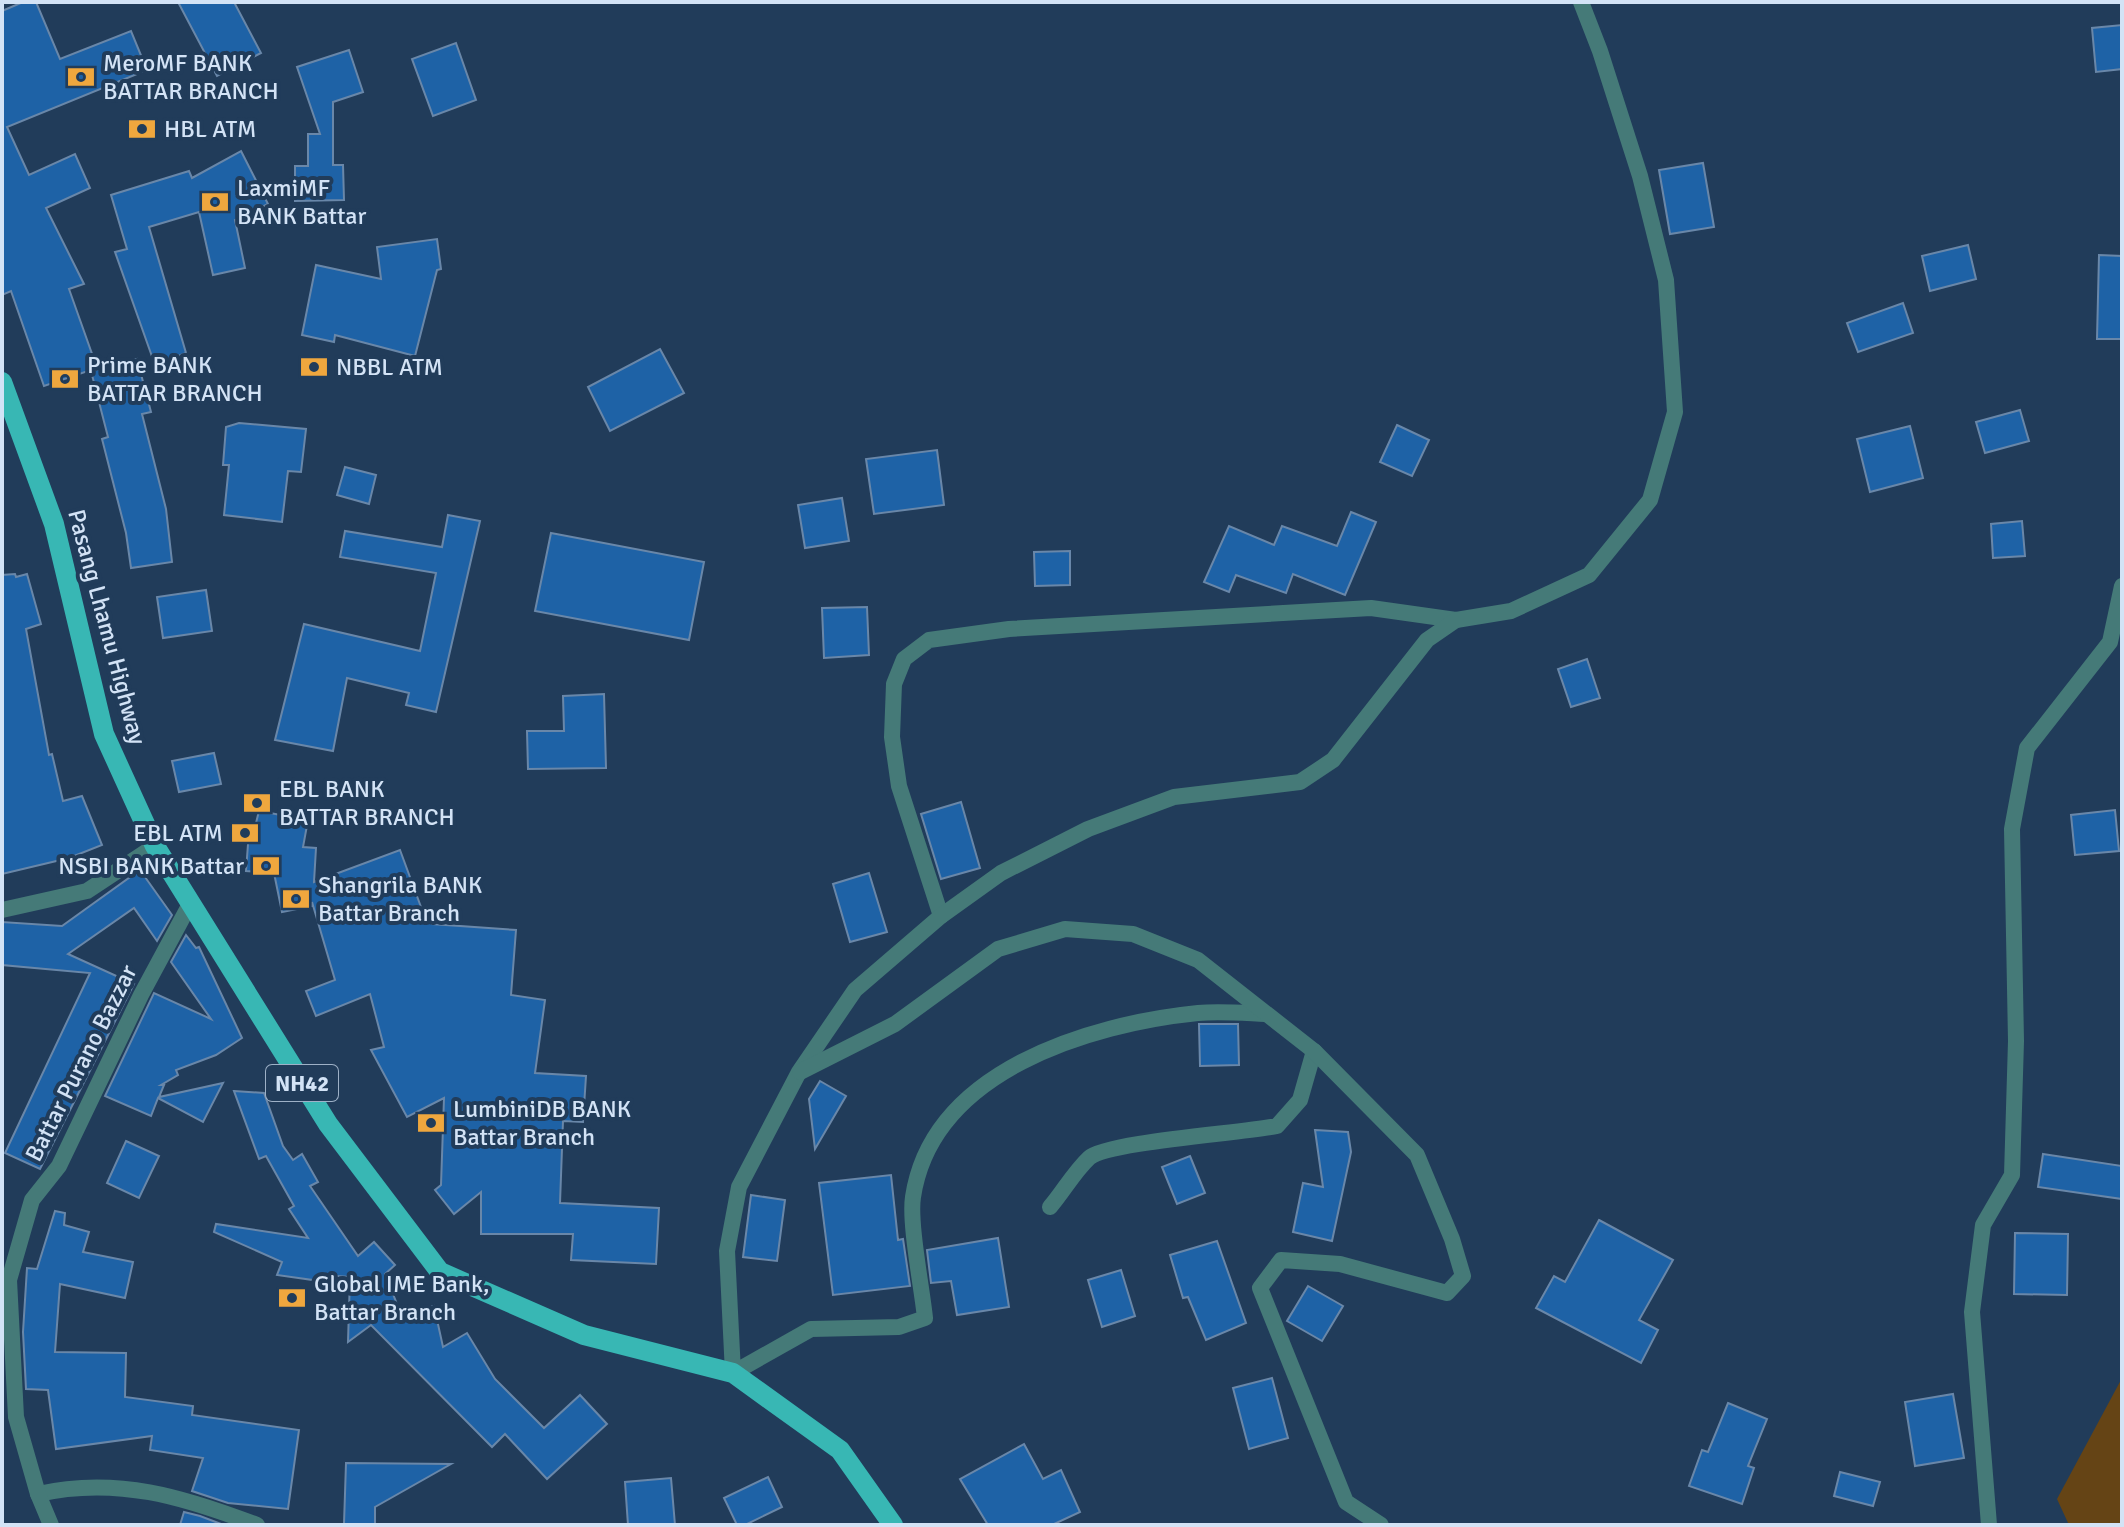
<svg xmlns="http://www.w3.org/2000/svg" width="2124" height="1527" font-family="Signika,sans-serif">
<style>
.green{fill:#654415}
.building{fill:#1e62a6;stroke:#6987a9;stroke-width:2}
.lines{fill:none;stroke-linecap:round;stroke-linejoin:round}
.service{stroke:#457a78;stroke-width:16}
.minor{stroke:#457a78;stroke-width:16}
.primary{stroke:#38b7b4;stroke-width:20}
.labels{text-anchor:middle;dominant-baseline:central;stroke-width:8;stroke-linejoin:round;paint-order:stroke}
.shield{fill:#213c5a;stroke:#9eb1c7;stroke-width:2}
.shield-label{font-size:22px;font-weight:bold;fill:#d3e3f6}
.poi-label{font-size:24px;fill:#d3e3f6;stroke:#213c5a;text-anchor:start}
.street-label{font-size:24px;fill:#d3e3f6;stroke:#213c5a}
</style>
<rect width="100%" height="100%" fill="#213c5a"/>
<polygon class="green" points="2122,1378 2122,1525 2069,1525 2057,1499"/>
<g class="building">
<polygon points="23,2 36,2 60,59 131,31 147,70 7,127 29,175 75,154 90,188 46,208 84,284 69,289 97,368 44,386 11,291 2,295 2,11"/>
<polygon points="178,2 234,2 261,53 217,76"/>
<polygon points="2122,25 2122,69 2096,72 2092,28"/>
<polygon points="456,43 476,100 433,116 412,59"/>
<polygon points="349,50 363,92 333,102 333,165 343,165 344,200 295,201 295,166 308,166 308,134 320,134 297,67"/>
<polygon points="241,151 268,204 235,220 245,268 213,275 199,212 149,227 186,353 155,365 115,252 127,249 111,195 189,171 192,178"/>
<polygon points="1703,163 1714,227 1670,234 1659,170"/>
<polygon points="437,239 441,269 437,270 415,356 335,335 334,342 302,335 316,265 381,279 377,247"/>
<polygon points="1968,245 1976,279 1930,291 1922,256"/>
<polygon points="2099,255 2122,256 2122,339 2097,339"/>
<polygon points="1903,303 1913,333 1858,352 1847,323"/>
<polygon points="660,349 684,393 610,431 588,387"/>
<polygon points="137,359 151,412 142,414 166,509 172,562 131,568 126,533 102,439 108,437 91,371"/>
<polygon points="2020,410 2029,441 1985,453 1976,422"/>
<polygon points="239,423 306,429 301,472 288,471 282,522 224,515 229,465 223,465 226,427"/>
<polygon points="1397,425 1429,440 1412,476 1380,462"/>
<polygon points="1910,426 1923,478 1870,492 1857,439"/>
<polygon points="937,450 944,505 874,514 866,459"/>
<polygon points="345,467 376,475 369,504 337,495"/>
<polygon points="842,498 849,541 805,548 798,505"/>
<polygon points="1351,512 1376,522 1345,595 1293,574 1286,593 1236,575 1229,592 1204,582 1229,526 1274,545 1282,526 1337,546"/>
<polygon points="448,515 480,521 436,712 406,705 409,693 347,678 333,751 275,740 304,624 420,651 436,573 340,557 345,531 442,547"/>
<polygon points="2022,521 2025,556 1993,558 1991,524"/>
<polygon points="551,533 704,562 689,640 535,611"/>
<polygon points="1070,551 1070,585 1035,586 1034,552"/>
<polygon points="15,574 16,577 27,574 41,624 26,629 49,755 52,754 63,801 82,796 102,845 69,858 2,874 2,575"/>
<polygon points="206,590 212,631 163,638 157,597"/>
<polygon points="867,607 869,655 824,658 822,608"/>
<polygon points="1587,659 1600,698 1571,707 1558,669"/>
<polygon points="604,694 606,768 528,769 527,731 564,731 563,696"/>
<polygon points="214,753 221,784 179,792 172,761"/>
<polygon points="961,802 980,868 941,879 921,814"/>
<polygon points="2115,810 2119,851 2075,855 2071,815"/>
<polygon points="259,811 308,820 303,847 316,848 314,882 400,850 421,907 433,907 432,924 516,930 511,995 545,1000 535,1073 586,1076 583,1122 563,1121 560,1203 659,1208 656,1264 571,1260 573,1234 481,1234 481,1192 454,1214 435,1190 441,1185 444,1098 407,1117 371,1050 384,1047 370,994 316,1016 306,991 335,980 312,902 312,906 282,912 274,873 246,871 249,831 254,831"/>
<polygon points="140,870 172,915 157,941 134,908 68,954 134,984 40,1169 5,1153 90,973 2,965 2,922 62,926"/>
<polygon points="869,873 887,932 850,942 833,884"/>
<polygon points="186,935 196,948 199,947 242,1038 216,1055 176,1070 178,1075 161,1085 164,1085 159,1097 223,1083 203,1122 158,1098 151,1116 105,1096 154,993 211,1019 171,962"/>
<polygon points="1199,1024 1238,1024 1239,1065 1200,1066"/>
<polygon points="820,1081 846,1096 815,1149 809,1099"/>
<polygon points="234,1091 264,1093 283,1146 293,1160 302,1154 318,1182 310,1186 358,1256 374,1242 395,1265 385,1274 401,1314 434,1306 443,1347 467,1333 495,1379 544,1428 580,1395 607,1424 547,1479 505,1434 492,1447 371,1325 348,1342 350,1277 321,1275 320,1281 277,1275 282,1262 214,1232 216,1224 308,1238 289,1209 294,1206 266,1156 259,1159"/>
<polygon points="1315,1130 1348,1132 1351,1152 1332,1241 1293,1232 1303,1183 1323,1187"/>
<polygon points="126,1141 159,1156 139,1198 107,1183"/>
<polygon points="2043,1154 2122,1166 2122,1199 2038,1187"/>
<polygon points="1190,1156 1205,1193 1177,1204 1162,1167"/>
<polygon points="891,1175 898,1240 903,1239 910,1286 833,1295 819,1183"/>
<polygon points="751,1195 785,1200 777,1261 743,1257"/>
<polygon points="55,1211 65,1213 64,1225 89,1232 83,1252 133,1262 125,1298 60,1284 55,1352 126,1353 125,1397 193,1406 192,1415 299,1430 288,1509 228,1503 192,1491 203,1458 150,1450 152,1436 56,1449 48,1390 26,1389 23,1332 27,1268 37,1269"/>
<polygon points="1599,1220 1673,1260 1639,1320 1658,1330 1641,1363 1536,1308 1554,1276 1565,1282"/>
<polygon points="2015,1233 2068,1234 2067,1295 2014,1294"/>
<polygon points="998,1238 1009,1307 957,1315 951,1281 931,1283 927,1250"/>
<polygon points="1217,1241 1246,1323 1206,1340 1188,1297 1183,1298 1170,1255"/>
<polygon points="1121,1270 1135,1316 1102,1327 1088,1280"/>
<polygon points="1308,1286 1343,1306 1322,1341 1287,1321"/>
<polygon points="1272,1378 1288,1438 1249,1449 1233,1388"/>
<polygon points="1953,1394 1964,1458 1915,1466 1905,1402"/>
<polygon points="1728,1403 1767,1419 1748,1466 1754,1468 1742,1504 1689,1486 1702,1450 1708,1452"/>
<polygon points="1024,1444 1043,1479 1061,1470 1080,1512 1052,1525 988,1525 960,1479"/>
<polygon points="346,1463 451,1464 375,1507 375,1525 344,1524"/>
<polygon points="1840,1472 1880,1482 1873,1506 1834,1496"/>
<polygon points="768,1477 782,1507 745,1525 737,1525 724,1498"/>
<polygon points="671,1478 675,1525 628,1525 625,1482"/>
<polygon points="184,1512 200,1516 221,1524 180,1525"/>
</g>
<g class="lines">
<path class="service" d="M1050 1207C1063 1192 1074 1172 1089 1158 1106 1142 1243 1133 1277 1126L1300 1100 1314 1051"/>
<g class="minor">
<polyline points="2,910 87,891 155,846"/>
<polyline points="941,916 899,786 892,737 894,684 904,659 929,640 1009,629 1371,608 1456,620"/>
<path d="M1265 1014C1243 1013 1220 1011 1198 1013 1089 1024 932 1071 913 1197 909 1223 922 1288 925 1318L899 1327 811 1329 733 1373 727 1251 739 1187 799 1072 855 990 941 916 1001 873 1088 829 1174 797 1300 782 1333 760 1427 640 1456 620 1511 611 1589 575 1650 500 1675 412 1666 280 1640 176 1600 51 1581 2"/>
<polyline points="800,1072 895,1024 998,949 1065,929 1133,934 1198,960 1314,1051 1417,1155 1452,1239 1463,1276 1447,1293 1340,1264 1281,1260 1260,1288 1346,1502 1381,1525"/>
<path d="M38 1494C116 1476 184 1497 257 1525"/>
<polyline points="51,1525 38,1494 16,1417 9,1280 32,1200 59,1166 141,995 190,904"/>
<polyline points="1989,1525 1972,1312 1983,1225 2012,1175 2016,1041 2012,829 2027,748 2110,642 2122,586"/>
</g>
<polyline class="primary" points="2,382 54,524 104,734 155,846 328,1124 440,1272 584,1335 733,1373 840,1450 893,1525"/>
</g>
<defs>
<g id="bank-bare" transform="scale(2.16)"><path d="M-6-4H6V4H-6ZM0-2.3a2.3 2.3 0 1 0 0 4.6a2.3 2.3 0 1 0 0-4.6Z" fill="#efa73e" stroke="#213c5a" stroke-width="2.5" paint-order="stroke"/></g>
</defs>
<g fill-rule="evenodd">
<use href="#bank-bare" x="81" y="77"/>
<use href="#bank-bare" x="142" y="129"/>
<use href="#bank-bare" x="215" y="202"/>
<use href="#bank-bare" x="314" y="367"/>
<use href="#bank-bare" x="65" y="379"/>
<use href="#bank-bare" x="257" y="803"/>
<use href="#bank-bare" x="245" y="833"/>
<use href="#bank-bare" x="266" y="866"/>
<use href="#bank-bare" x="296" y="899"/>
<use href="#bank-bare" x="431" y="1123"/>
<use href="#bank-bare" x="292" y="1298"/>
</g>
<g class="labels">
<rect class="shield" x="266" y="1065" width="72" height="36" rx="6"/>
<g class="shield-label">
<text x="302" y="1083">NH42</text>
</g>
<g class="poi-label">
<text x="103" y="63">MeroMF BANK<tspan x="103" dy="28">BATTAR BRANCH</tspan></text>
<text x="164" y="129">HBL ATM</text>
<text x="237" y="188">LaxmiMF<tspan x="237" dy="28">BANK Battar</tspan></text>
<text x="87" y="365">Prime BANK<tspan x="87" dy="28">BATTAR BRANCH</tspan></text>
<text x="336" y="367">NBBL ATM</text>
<text x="279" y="789">EBL BANK<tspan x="279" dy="28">BATTAR BRANCH</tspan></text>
<text x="223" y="833" text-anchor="end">EBL ATM</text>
<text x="244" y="866" text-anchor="end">NSBI BANK Battar</text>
<text x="318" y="885">Shangrila BANK<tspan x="318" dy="28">Battar Branch</tspan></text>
<text x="453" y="1109">LumbiniDB BANK<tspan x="453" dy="28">Battar Branch</tspan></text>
<text x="314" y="1284">Global IME Bank,<tspan x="314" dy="28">Battar Branch</tspan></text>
</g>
<g class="street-label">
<text transform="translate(107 627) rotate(75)">Pasang Lhamu Highway</text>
<text transform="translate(81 1063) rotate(-63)">Battar Purano Bazzar</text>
</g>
</g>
<rect width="2124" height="1527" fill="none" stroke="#d3e3f6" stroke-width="8"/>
</svg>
